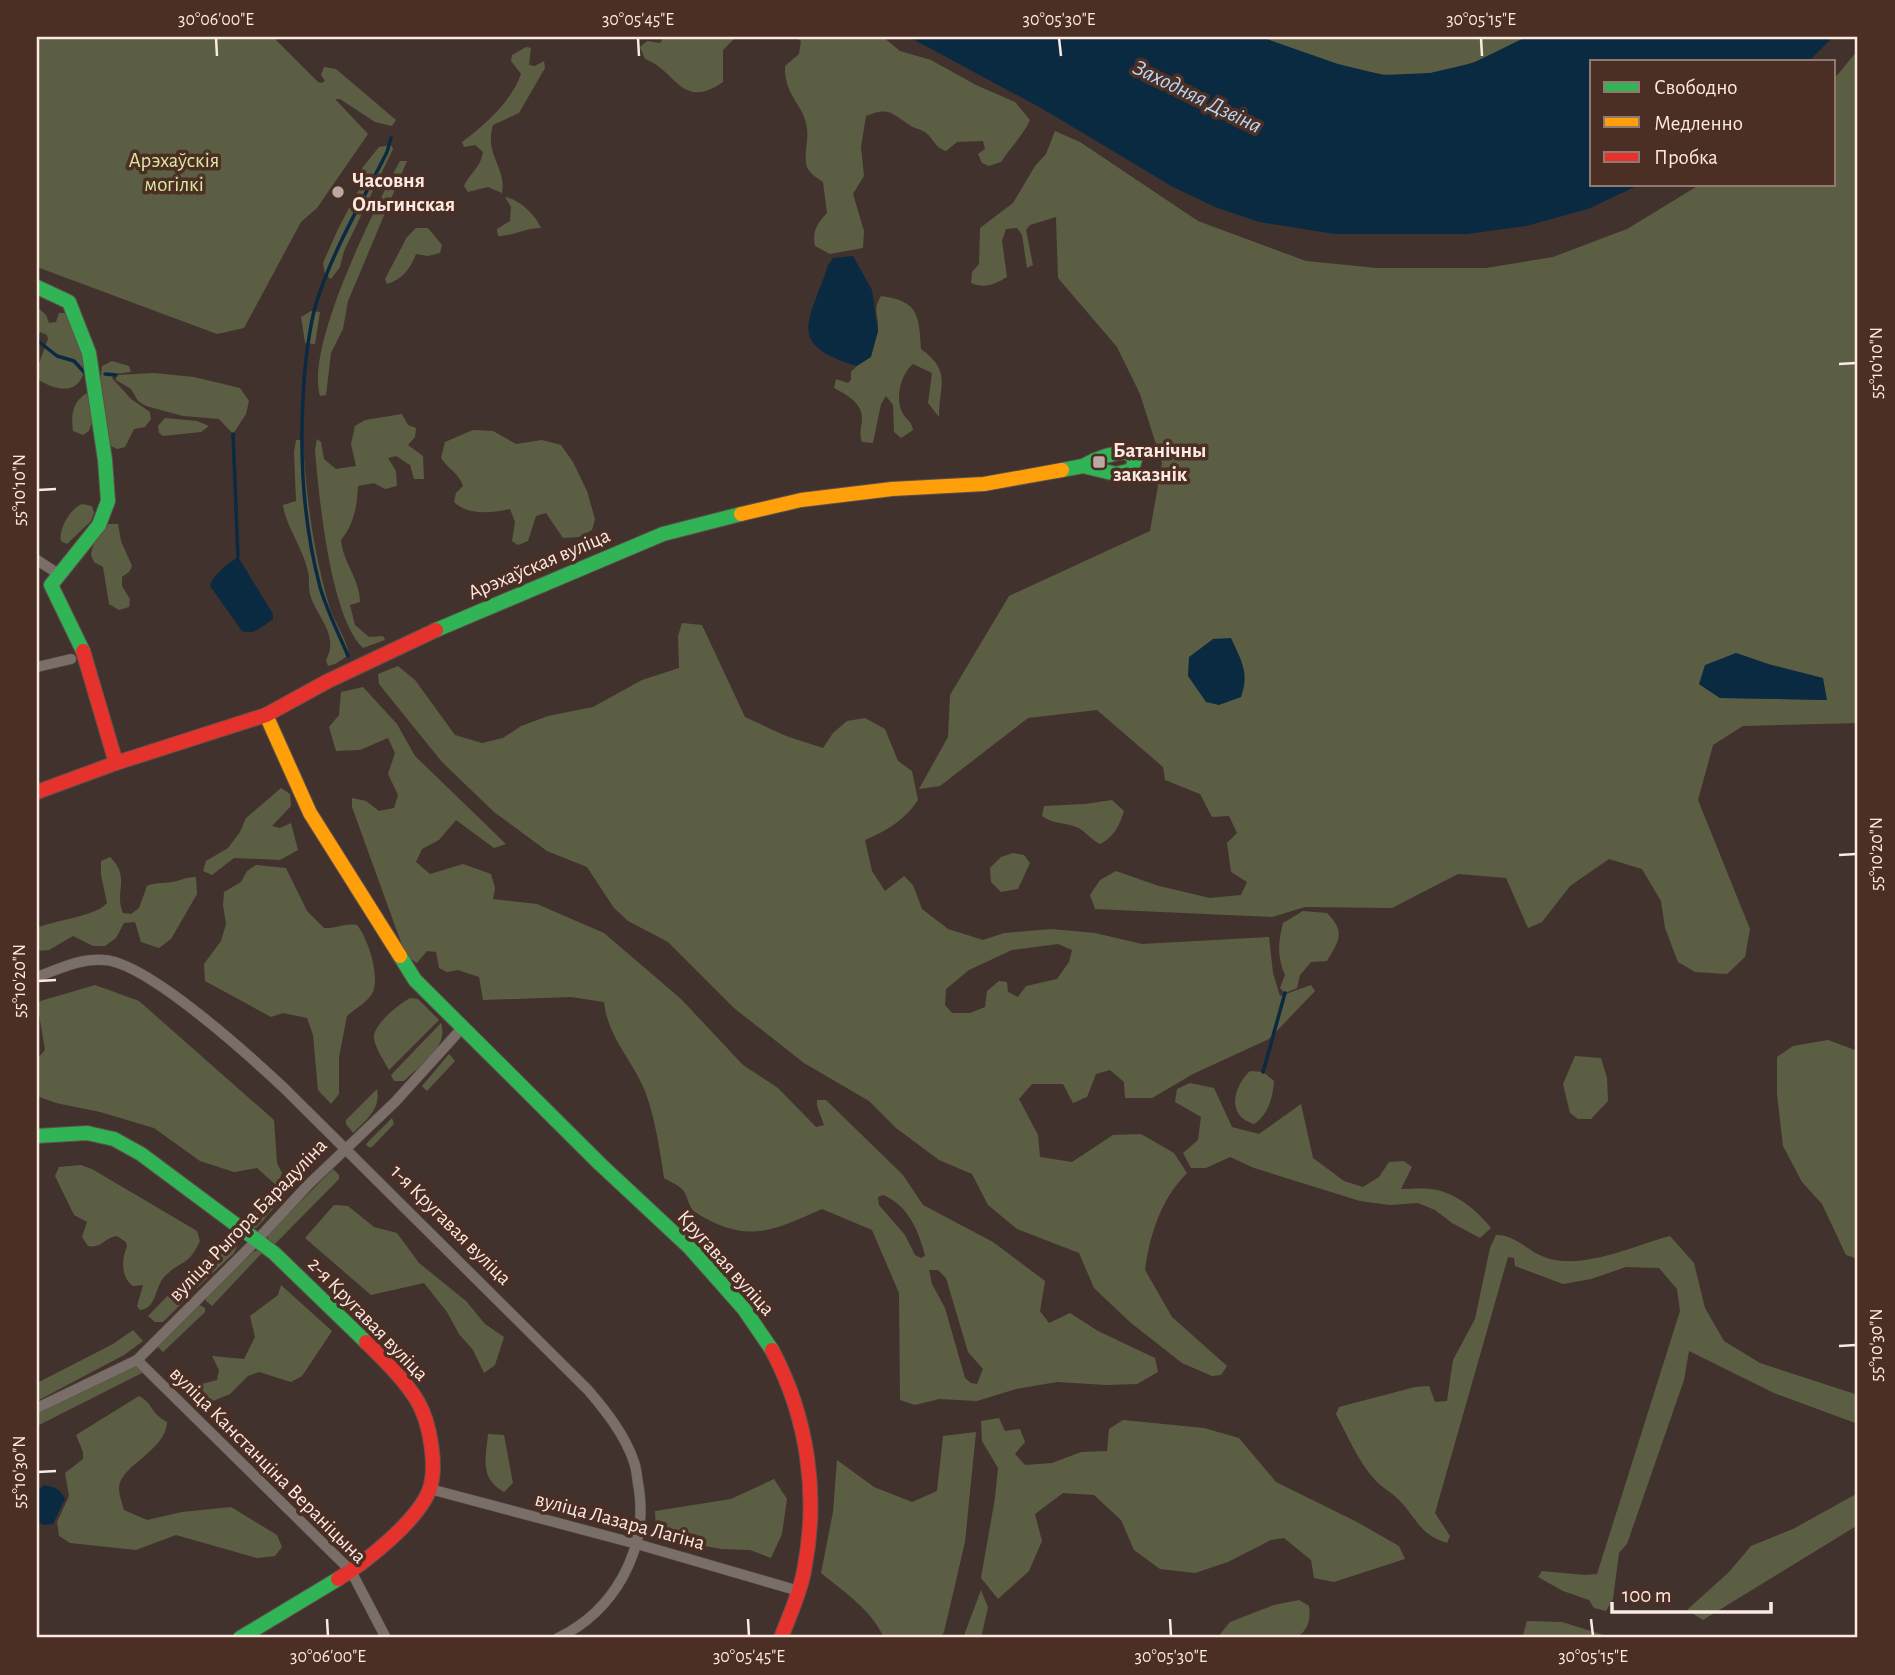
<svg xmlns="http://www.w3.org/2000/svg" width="1895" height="1675" font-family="'Alegreya Sans',sans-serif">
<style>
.green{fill:#5c5e43;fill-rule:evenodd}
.water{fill:#0a2a41}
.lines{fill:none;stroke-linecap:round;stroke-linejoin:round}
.stream{stroke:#0a2a41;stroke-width:3.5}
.street-casing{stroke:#5e504b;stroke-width:11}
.fast-casing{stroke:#5e504b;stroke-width:16}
.slow-casing{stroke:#5e504b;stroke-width:16}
.jam-casing{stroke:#5e504b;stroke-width:16}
.street{stroke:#7a6e69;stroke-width:10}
.fast{stroke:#30b455;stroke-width:14}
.slow{stroke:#ff9f0a;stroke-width:14}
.jam{stroke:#e5322d;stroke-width:14}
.ticks{fill:none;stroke:#fce9e2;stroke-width:2.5}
.poi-dot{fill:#bba9a3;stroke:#4b2e24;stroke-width:2.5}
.labels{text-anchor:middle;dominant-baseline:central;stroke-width:7;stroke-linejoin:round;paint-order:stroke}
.park-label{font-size:21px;fill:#dce7a0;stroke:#4b2e24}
.poi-label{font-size:21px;font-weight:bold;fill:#fce9e2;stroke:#4b2e24;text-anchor:start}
.street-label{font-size:21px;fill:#fce9e2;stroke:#4b2e24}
.water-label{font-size:23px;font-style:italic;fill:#b6d8f6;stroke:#4b2e24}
.neatline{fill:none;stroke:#fce9e2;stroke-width:2.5}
.ticks-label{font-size:18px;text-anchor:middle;fill:#fce9e2}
</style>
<rect width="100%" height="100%" fill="#42322d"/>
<g class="green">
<polygon points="37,37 273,37 318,82 322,83 325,81 321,75 324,67 336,69 396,120 392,126 375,122 340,99 335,99 368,134 317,208 301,222 244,328 217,334 37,267"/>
<path d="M664 37H736L723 50V82C681 111 676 70 645 59L640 47 647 41 660 43Z"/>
<path d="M795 37H883L900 51 931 60 976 85 1015 102 1030 120C1023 135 1011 147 1001 162L989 166 982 163 978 154 985 149 983 141 957 142 946 151C935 148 934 139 926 133 922 129 915 129 911 126 892 114 890 106 866 116L861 147 864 176 853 194 864 231 863 248 830 254 815 246C812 232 817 223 827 213L823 182C816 177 810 174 807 167 803 155 809 141 807 128 804 104 784 96 785 66L799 54 801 41Z"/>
<path d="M1261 37H1526C1488 62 1427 81 1381 74 1340 68 1300 52 1261 37Z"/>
<path d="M526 47 531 48 529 65 535 66 544 61 545 68 519 113 493 125C484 155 507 168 502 193L488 187 468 192 464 186C471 171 480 169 483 152L475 145 464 147 462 142C486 124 511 102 521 74L511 61 512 55Z"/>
<path d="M1858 50V723L1743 726 1713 745 1698 800 1750 929 1745 957 1727 974 1695 972 1678 962 1665 928 1661 901 1642 869 1609 859 1570 886 1542 922 1528 928 1506 878 1458 874 1392 908 1305 907 1272 917 1095 909 1090 895 1100 880 1116 871 1159 886 1210 898 1241 895 1247 882 1231 872 1227 843 1237 833 1229 816 1212 817 1200 794 1165 780 1163 767 1097 710 1028 718 940 786 919 789 948 737 950 695 1009 596 1150 531 1162 463 1140 394 1117 347 1058 278 1056 217 1030 225 1026 230 1033 265 1027 268 1022 235 1017 228 1006 229 1002 241 1007 277C995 284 985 289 971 283L972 272 979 264 980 228 1013 203 1035 166 1046 154 1055 131 1080 142 1198 221 1306 261 1377 268H1486L1553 257 1627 229 1701 184H1834V79ZM1736 653 1768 664 1827 700 1720 698 1699 684Z"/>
<polygon points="391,145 393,149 344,251 340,267 331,279 325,274 323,263 338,229 364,180 362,168 379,147"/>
<path d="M400 161H407L348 301 343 329 331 353 326 395 320 396C305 346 375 208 400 161Z"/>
<path d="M505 197C519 199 536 215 541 228 525 228 513 236 498 236L497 229 510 221 511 207Z"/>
<path d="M416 228H428L442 245 440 253 428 256 416 254C410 269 403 279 387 284L385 279 407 237Z"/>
<path d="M881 296C918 301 919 314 921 349 952 371 939 386 939 417L928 403 932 373 913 364C901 374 895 397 902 412 905 419 912 421 913 430L901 438 894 432 893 405 886 396 881 404 873 443 862 442C859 433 861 429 862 420 863 403 847 395 834 388L836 379 848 383 851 380V372C861 362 877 344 878 329 879 314 872 311 881 296Z"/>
<path d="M37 307 46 315 49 323 56 322 59 313H65C72 320 83 350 88 361 86 368 83 377 79 382 69 395 48 386 37 379V369L48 339 47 335 40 332 37 337Z"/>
<polygon points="311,311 320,312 315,344 305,343 301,317"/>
<polygon points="112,361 129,366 131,372 114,374 112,378 131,399 150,412 151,419 145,427 134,429 125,447 117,449 111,446 100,384 102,366"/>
<polygon points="154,373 194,377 240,388 249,401 246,414 233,434 219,419 183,416 146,406 138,401 131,389 116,380 116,375"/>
<path d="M87 393 92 394 95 414 89 431 83 435 73 431C71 415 72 402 87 393Z"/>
<path d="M402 414 408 425 416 428 415 437 408 445 423 456 424 479H414L410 465 396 456 388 458 396 471 397 486 385 489 374 483 358 486C357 506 354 524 341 540 343 563 360 579 360 602L350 605 355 625 369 637 383 636 385 640 363 648C330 617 319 496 315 450L317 439 321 442 324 459 336 469 356 466 351 444 355 426 365 420Z"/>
<polygon points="165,418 197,421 209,426 201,432 163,436 159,433 158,426"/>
<path d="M473 430 493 431 516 444 542 440 561 445 573 462 587 491 595 519 592 530 579 537 563 538 546 513 536 516 528 541 518 545 512 541 515 522 510 509C493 513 468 516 454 502L456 493 463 486C459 473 448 469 441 458L445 442Z"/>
<path d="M296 440H303C306 496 313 551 329 605 334 622 346 637 349 655L335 664 328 666 326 660C340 634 316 617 310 594 308 587 310 579 308 572 304 550 285 524 283 505L296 501 294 452Z"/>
<path d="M82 504 92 506 94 513 91 521 67 544 61 541C58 529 71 508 82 504Z"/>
<path d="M109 524H118L121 541 132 566 129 572 122 577V586L130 599 129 607 119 610 109 604 103 567 94 562 91 555C93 542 98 533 109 524Z"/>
<path d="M682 623 702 625 745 717 786 736 823 748 833 733 847 721 865 718 885 729 898 761 912 771 918 800C905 820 886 831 865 840L872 871 885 891 904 876 913 885 922 909 948 929 983 940 1004 933 1051 929 1095 933 1142 944 1269 937 1273 973 1280 996 1311 985 1315 991 1269 1039 1193 1074 1152 1098H1125L1124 1082 1110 1070 1096 1074 1087 1097 1073 1103 1063 1084H1032L1019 1099 1038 1135 1040 1157 1072 1162 1113 1135 1141 1134 1174 1153 1187 1173C1161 1199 1150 1234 1145 1270L1172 1317 1227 1366 1221 1375 1212 1376 1182 1363 1131 1323 1094 1288 1079 1253 1017 1229 988 1205 972 1174 939 1160 896 1128 869 1101 804 1063 734 1008 668 942 628 921 614 908 587 867 547 851 494 812 442 762 379 684 378 674 398 666 415 680 455 735 482 743 503 738 521 726 548 716 593 707 642 680 679 668 678 636ZM1058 944 1072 950 1069 962 1057 979 1026 986 1018 997 1008 992 1007 982 999 981 987 991 985 1007 970 1013H952L945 1005 946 989 969 970 1012 950Z"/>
<path d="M363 687 397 724 415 756 506 844 494 848 456 820 439 840 422 849 416 862 430 874 463 864 491 874 495 888 493 899 537 904 604 933 681 999 743 1065 778 1088 816 1127 824 1125 817 1106V1100H826L903 1175 923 1205 993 1242 1045 1281 1040 1311 1049 1323 1070 1313 1098 1331 1155 1358 1158 1372 1137 1384 1107 1385 1057 1382 1016 1389 977 1401 939 1399 915 1405 900 1400 899 1293 872 1230 822 1209C772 1231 747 1245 695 1212 688 1207 688 1195 682 1189 678 1185 669 1181 664 1178 660 1150 655 1118 645 1091 632 1059 608 1038 604 1002L571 997 483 1000 479 977 458 970 447 972 439 968 436 952 427 951 417 963 406 956 352 807V798L366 801 379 811 394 808 398 795 388 774 395 753 388 738 360 750 336 751 329 727 339 715 341 692ZM883 1195C908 1205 919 1231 925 1256L921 1258 915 1255 905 1235 879 1205 878 1197ZM929 1270H938L946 1278 968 1352 983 1369 977 1384 971 1383 965 1378 945 1308 932 1284Z"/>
<polygon points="281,788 290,794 291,806 272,826 280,828 291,823 298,850 280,860 234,858 212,875 203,871 206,861 228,848 240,832 246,818"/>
<path d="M1112 800 1124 811C1119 826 1115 836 1100 844 1091 840 1085 830 1076 827 1063 822 1053 824 1042 816L1044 806 1085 804Z"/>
<polygon points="1013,853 1024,855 1030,863 1018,889 1001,892 991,882 990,868 1001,857"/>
<path d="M110 857C131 877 114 892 123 913L131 914 139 908 147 886C155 882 162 884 171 882 181 881 184 877 196 877L197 894 171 939 159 948 141 942 135 922 124 923 116 938 105 946H93L73 936 49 950 37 951V928C55 920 97 916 107 903L101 875V861Z"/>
<path d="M256 865 286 868 307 911 324 928C336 929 345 923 357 925 368 938 381 978 372 994 367 1002 355 1009 347 1016L339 1057V1094L331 1104 318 1090 313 1035 307 1018 283 1013 271 1017 205 981 204 964 221 941 226 924 223 905 224 892 241 882 247 871Z"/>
<path d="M1303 911 1327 913C1346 932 1339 941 1327 961L1311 962 1300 975 1297 988 1285 993 1280 988 1285 975C1277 956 1278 943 1283 923Z"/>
<polygon points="95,985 139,1001 274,1120 277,1163 282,1173 277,1186 257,1168 234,1172 200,1161 154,1128 100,1112 56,1103 37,1096 37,1059 45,1050 37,1002"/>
<path d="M410 998 418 999 439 1020 389 1070C384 1061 376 1049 374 1039 372 1025 399 1004 410 998Z"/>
<path d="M441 1023C449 1048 420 1065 404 1081H394L391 1075Z"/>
<polygon points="1828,1040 1858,1051 1858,1259 1846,1255 1822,1204 1802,1182 1783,1146 1777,1094 1777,1057 1793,1046"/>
<polygon points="449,1054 455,1061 427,1091 422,1086"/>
<polygon points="1575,1056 1601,1058 1607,1078 1608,1101 1591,1119 1578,1119 1570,1113 1563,1084"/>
<path d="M1250 1071 1263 1072 1274 1081C1273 1097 1268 1115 1254 1124 1226 1116 1233 1087 1250 1071Z"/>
<path d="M1190 1083 1214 1088 1232 1127 1259 1134 1301 1104 1313 1158 1344 1181 1363 1187 1379 1177 1389 1162 1404 1161 1412 1167 1401 1189C1410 1189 1420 1188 1430 1189 1454 1191 1477 1210 1491 1228L1480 1238 1452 1223 1435 1210 1418 1203 1390 1205 1360 1201 1254 1168 1230 1157 1206 1168H1191L1183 1153 1198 1140 1201 1117 1175 1102 1177 1089Z"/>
<path d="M377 1089C381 1109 366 1120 353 1133L346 1124V1120Z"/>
<polygon points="392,1118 394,1124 372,1147 368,1147 366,1144"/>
<path d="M81 1165 92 1169 197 1231 200 1241C187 1268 182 1259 165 1276 155 1285 157 1309 140 1310L137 1306 143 1285 133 1286C121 1278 121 1259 127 1247L126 1242 117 1236C105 1237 101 1249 88 1246L82 1237 87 1222 74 1215 55 1176 59 1167Z"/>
<polygon points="333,1169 339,1175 339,1179 273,1246 268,1239 268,1234"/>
<polygon points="287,1178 293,1184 262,1222 256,1228 252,1228 245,1221"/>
<polygon points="334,1205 348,1206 374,1227 397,1233 419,1263 466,1301 485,1324 504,1337 495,1365 484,1373 473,1350 459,1334 447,1312 424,1283 371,1295 305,1238"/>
<polygon points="236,1229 242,1236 234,1253 197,1288 192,1288 184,1281"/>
<path d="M1496 1235C1516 1235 1526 1250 1544 1257 1581 1271 1633 1246 1670 1236L1694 1263 1705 1308 1724 1341 1760 1363 1858 1395V1424L1774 1393 1689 1351 1684 1380 1627 1544 1619 1553 1613 1599 1606 1611 1594 1608 1589 1600 1563 1591 1538 1577 1542 1571 1585 1575 1597 1574 1680 1311 1677 1289 1659 1268 1626 1267 1591 1279 1563 1284 1515 1266 1514 1258 1508 1257 1435 1513 1450 1536 1447 1543C1419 1534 1418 1520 1400 1501 1393 1493 1382 1488 1375 1480 1358 1461 1348 1437 1336 1414L1339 1407 1415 1387 1429 1386 1435 1402 1447 1401 1453 1360 1475 1319 1490 1248Z"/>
<polygon points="258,1250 262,1253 212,1306 206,1301 206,1296 253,1252"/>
<polygon points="179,1284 188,1292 189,1296 163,1322 155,1322 148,1316"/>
<polygon points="281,1285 332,1331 302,1376 291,1382 259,1372 248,1376 230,1394 208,1403 199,1397 195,1391 198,1385 217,1380 219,1370 212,1356 244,1359 255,1337 250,1316 278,1295"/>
<polygon points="198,1304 205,1308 205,1312 163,1352 157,1346"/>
<polygon points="133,1330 143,1341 124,1355 37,1401 37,1383 113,1344"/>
<polygon points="130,1367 137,1367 144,1372 37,1426 37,1414"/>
<path d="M139 1396C153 1403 150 1413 167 1422 166 1451 119 1466 119 1488 119 1495 122 1503 124 1510L147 1520 182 1512 231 1507 277 1535 282 1547 275 1556 257 1558 176 1535 136 1550 70 1543 59 1536 57 1522 69 1496 65 1473 83 1459V1452L76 1435Z"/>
<polygon points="999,1418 1005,1431 1020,1429 1025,1442 1015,1454 1025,1465 1052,1463 1081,1452 1107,1451 1109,1429 1123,1420 1204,1428 1239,1438 1276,1482 1357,1522 1399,1546 1405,1559 1334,1582 1314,1578 1311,1560 1284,1538 1271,1540 1228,1562 1195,1573 1160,1569 1134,1550 1121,1520 1094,1495 1063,1493 1035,1514 1042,1541 1029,1571 998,1599 981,1578 995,1498 998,1468 982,1441 981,1421"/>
<path d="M976 1432 965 1542 944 1632 940 1638H884C872 1610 844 1592 821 1573L833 1512 837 1460 874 1487 912 1502 937 1491 943 1436Z"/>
<path d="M488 1434 504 1435 513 1483 504 1492C479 1478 486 1458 488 1434Z"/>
<polygon points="774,1479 787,1499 782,1534 771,1558 750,1550 721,1549 663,1538 656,1530 655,1511 731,1499"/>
<polygon points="1858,1493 1858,1525 1703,1620 1687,1610 1729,1572 1751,1546 1793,1529"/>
<polygon points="981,1590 988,1607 981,1638 963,1638"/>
<path d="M1299 1600 1309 1606C1311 1620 1308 1630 1296 1638H1217L1230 1622 1274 1605Z"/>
<polygon points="1527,1621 1562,1622 1613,1638 1522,1638"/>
</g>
<g class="water">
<polygon points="909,37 1261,37 1338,64 1383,75 1430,73 1473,63 1526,37 1833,37 1809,61 1592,61 1592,184 1641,184 1588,209 1526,226 1467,234 1335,234 1259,222 1215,207 1173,187 1041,108"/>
<path d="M853 256 872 290 878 331 871 357 857 366C783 344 811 320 828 265L833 258Z"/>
<path d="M238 557 273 614V619C263 626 255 635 242 631L210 586C213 574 228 564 238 557Z"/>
<path d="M1231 638C1241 660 1250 673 1241 697L1219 705 1206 702 1188 676 1189 657 1213 639Z"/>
<polygon points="1736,653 1768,664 1823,678 1827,700 1720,698 1699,684 1705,665"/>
<path d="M44 1485C55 1487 61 1489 65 1499L53 1524 43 1525 37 1521V1491Z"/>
</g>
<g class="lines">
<g class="stream">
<polyline points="37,340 57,356 74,361 85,373 89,373"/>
<polyline points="105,374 116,375"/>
<polyline points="233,434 238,557"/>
<path d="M348 656C339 634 327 611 320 587 302 519 299 450 304 381 306 356 309 331 315 307 331 253 362 202 387 152L391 138"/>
<polyline points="1263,1072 1285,993"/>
</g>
<g class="street-casing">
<g id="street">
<polyline points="37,560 60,575"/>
<polyline points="37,667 71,659"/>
<path d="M37 977C59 969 80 958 104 960 147 962 251 1057 285 1089L588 1390C606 1411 625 1435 634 1462 637 1470 637 1480 639 1489 648 1551 614 1611 558 1638"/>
<polyline points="137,1360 351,1571 386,1638"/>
<polyline points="37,1408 137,1360 257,1240 308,1185 395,1102 463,1027"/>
<polyline points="430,1489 637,1544 799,1591"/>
</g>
</g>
<g class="fast-casing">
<g id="fast">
<polyline points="37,287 69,302 89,353 105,460 108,501 99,525 51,585 83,651"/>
<path d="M1062 470 1083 466 1116 474 1132 470 1135 459 1127 452C1111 453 1097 458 1083 466"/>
<polyline points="436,630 663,534 741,514"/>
<polyline points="400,956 415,980 600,1164 690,1248 744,1309 772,1350"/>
<polyline points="37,1136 87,1133 114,1139 141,1154 274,1253 366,1342"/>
<polyline points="240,1638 338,1579"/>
</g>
</g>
<g class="slow-casing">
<g id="slow">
<polyline points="741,514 801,500 892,489 984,484 1062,470"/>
<polyline points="266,715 310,813 400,956"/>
</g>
</g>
<g class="jam-casing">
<g id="jam">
<polyline points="83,651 116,763"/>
<polyline points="37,792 116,763 266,715 328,681 436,630"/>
<path d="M772 1350C808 1418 819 1495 804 1571 800 1594 789 1616 781 1638"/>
<path d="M338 1579C366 1562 417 1521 429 1491 438 1468 430 1423 418 1402 405 1380 384 1360 366 1342"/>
</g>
</g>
<use href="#street" class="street"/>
<use href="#fast" class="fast"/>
<use href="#slow" class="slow"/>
<use href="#jam" class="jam"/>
</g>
<path class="ticks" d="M216 38 217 56M638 38 639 56M1059 38 1061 56M1481 38 1482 56M1839 364 1856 363M38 490 56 489M1839 855 1856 854M38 981 56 980M1839 1346 1856 1345M38 1472 56 1471M327 1619 328 1636M748 1619 749 1636M1170 1619 1171 1636M1591 1619 1593 1636"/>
<g class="poi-dot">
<circle cx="338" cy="192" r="7"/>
<rect x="1092" y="455" width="14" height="14" rx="3.5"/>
</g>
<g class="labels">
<g class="park-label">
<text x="174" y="160">Арэхаўскія<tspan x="174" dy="24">могілкі</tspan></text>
</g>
<g class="poi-label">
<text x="352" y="180">Часовня<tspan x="352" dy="24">Ольгинская</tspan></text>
<text x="1113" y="450">Батанічны<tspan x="1113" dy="24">заказнік</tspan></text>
</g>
<g class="street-label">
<text transform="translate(539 564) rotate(-23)">Арэхаўская вуліца</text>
<text transform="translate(248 1220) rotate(-46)">вуліца Рыгора Барадуліна</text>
<text transform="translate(451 1225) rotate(45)">1-я Кругавая вуліца</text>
<text transform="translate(726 1263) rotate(48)">Кругавая вуліца</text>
<text transform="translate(368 1319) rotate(46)">2-я Кругавая вуліца</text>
<text transform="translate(268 1465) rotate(45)">вуліца Канстанціна Вераніцына</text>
<text transform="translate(620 1521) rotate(15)">вуліца Лазара Лагіна</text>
</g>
<g class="water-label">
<text transform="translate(1197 97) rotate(26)">Заходняя Дзвіна</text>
</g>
</g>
<rect width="1895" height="1675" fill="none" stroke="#4b2e24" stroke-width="77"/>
<rect x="1590" y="60" width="245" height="126" fill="#4b2e24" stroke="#927970" stroke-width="2"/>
<rect x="1604" y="82" width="35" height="10" fill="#30b455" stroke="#927970" stroke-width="2"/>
<text x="1654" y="94" font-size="21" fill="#fce9e2">Свободно</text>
<rect x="1604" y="117" width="35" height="10" fill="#ff9f0a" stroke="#927970" stroke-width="2"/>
<text x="1654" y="130" font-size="21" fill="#fce9e2">Медленно</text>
<rect x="1604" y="152" width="35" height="10" fill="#e5322d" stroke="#927970" stroke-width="2"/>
<text x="1654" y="164" font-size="21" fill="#fce9e2">Пробка</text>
<path d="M1612 1602v10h159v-10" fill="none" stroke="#fce9e2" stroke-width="3.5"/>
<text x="1622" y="1602" font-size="21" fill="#fce9e2" stroke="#4b2e24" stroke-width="5" paint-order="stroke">100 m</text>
<rect x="38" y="38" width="1818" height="1598" class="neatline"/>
<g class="ticks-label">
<text x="216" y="25">30°06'00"E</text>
<text x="638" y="25">30°05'45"E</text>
<text x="1059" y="25">30°05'30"E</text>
<text x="1481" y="25">30°05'15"E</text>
<text transform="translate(1876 363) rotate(-90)" y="6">55°10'10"N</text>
<text transform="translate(19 490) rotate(-90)" y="6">55°10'10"N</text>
<text transform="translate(1876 854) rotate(-90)" y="6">55°10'20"N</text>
<text transform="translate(19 981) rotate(-90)" y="6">55°10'20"N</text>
<text transform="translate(1876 1345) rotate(-90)" y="6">55°10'30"N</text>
<text transform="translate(19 1472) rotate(-90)" y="6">55°10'30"N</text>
<text x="328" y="1662">30°06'00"E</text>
<text x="749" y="1662">30°05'45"E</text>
<text x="1171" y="1662">30°05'30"E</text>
<text x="1593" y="1662">30°05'15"E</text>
</g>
</svg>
